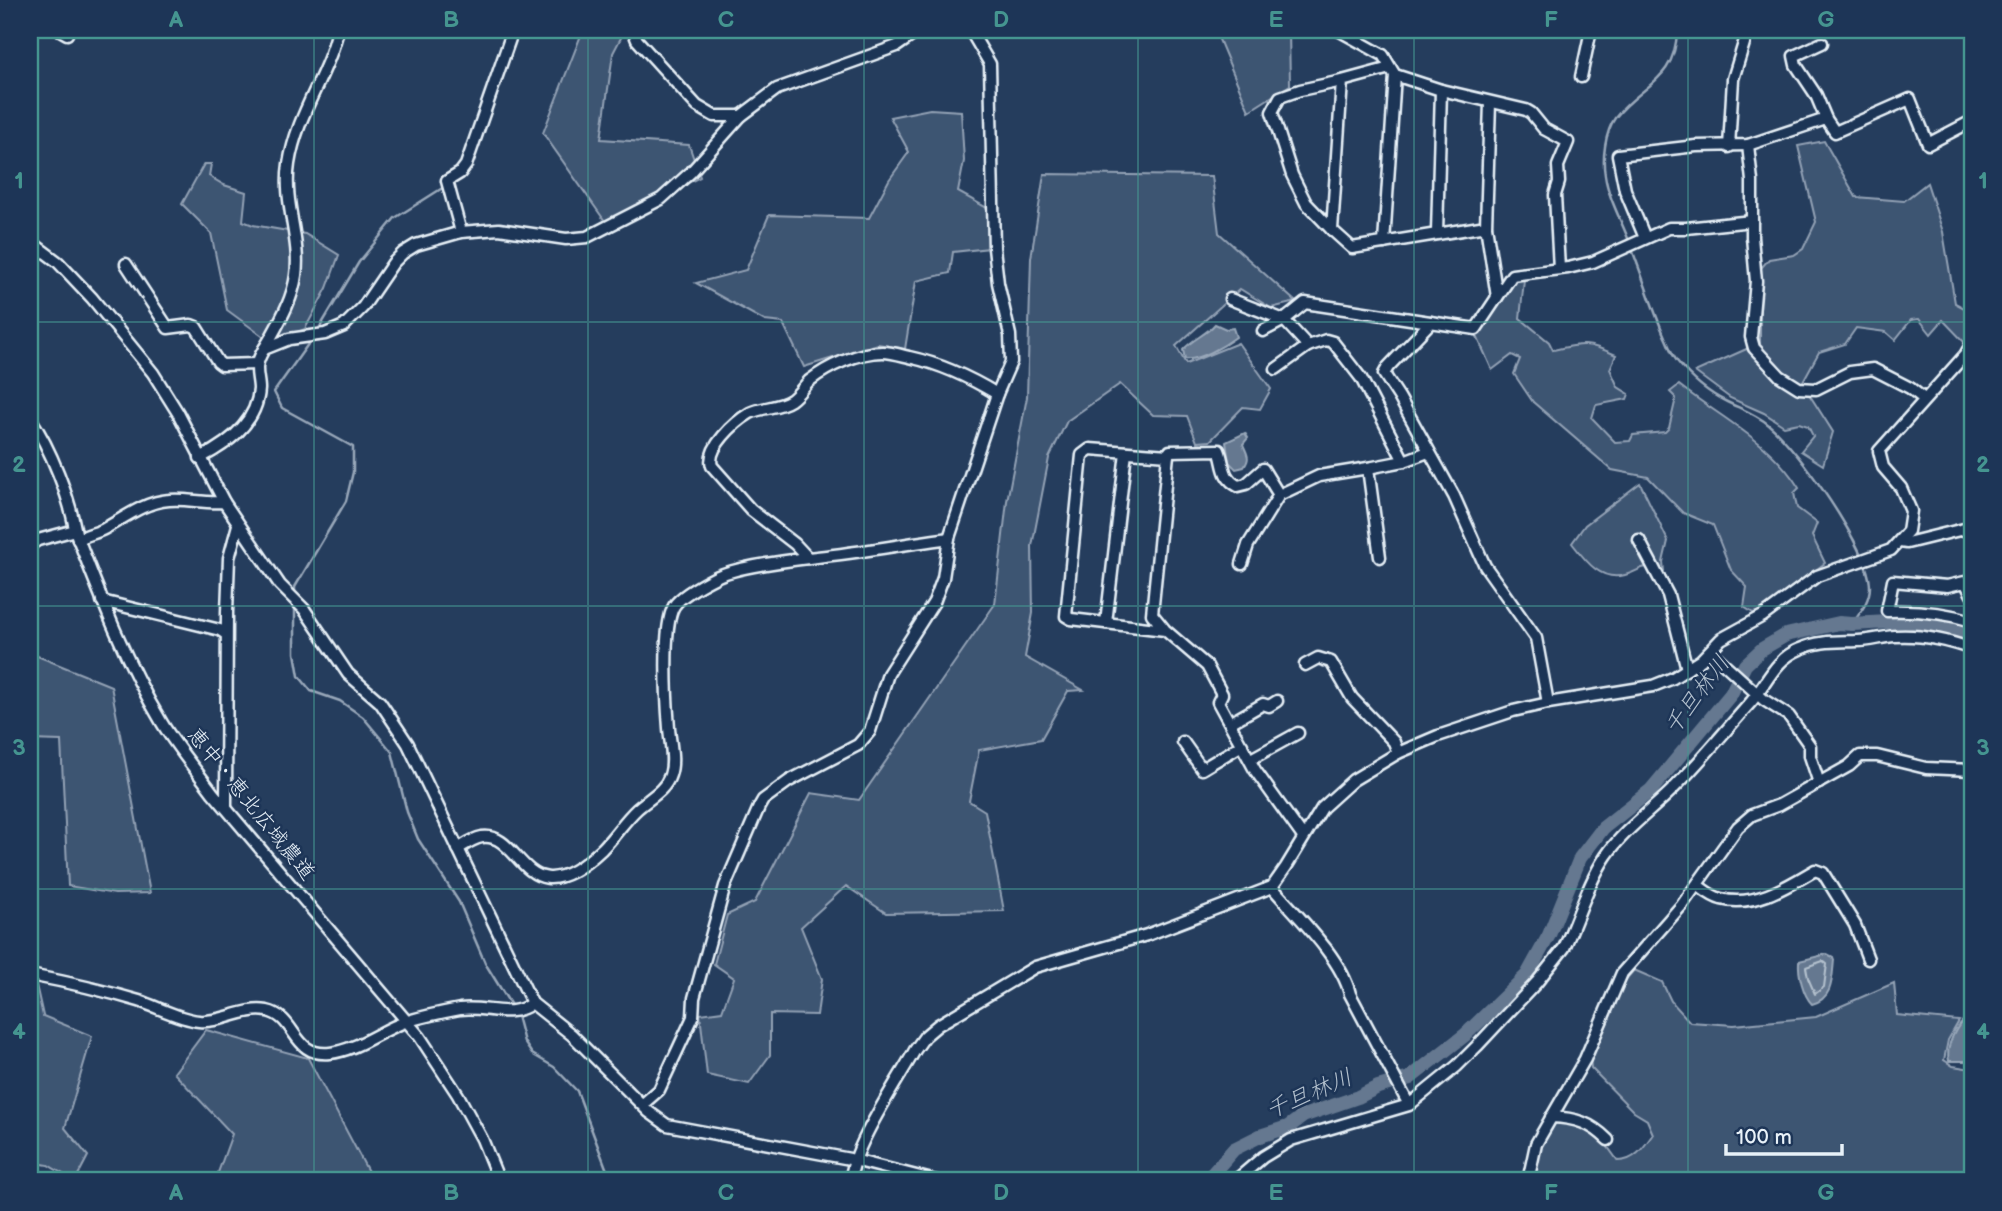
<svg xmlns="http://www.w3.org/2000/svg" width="2002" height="1211" font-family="'Balsamiq Sans','Klee One',sans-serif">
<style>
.green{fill:#3e5472;stroke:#93a2b5;stroke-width:2}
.water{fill:#657890;stroke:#99a8ba;stroke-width:2}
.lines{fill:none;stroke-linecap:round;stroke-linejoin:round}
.shore{stroke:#b4c1ce;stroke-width:2}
.stream{stroke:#99a8ba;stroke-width:2.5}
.river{stroke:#657890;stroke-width:14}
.minor-casing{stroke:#e8f1f8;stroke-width:15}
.minor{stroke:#1d3557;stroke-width:10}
.grid{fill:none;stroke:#459590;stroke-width:2;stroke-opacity:0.55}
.labels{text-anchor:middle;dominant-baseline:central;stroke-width:5;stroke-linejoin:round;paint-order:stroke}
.street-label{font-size:21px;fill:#e8f1f8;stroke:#1d3557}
.water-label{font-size:23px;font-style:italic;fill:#b4c1ce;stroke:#1d3557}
.neatline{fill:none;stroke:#459590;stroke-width:2.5}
.grid-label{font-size:23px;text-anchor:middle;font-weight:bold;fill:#459590}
</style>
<rect width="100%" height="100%" fill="#253d5d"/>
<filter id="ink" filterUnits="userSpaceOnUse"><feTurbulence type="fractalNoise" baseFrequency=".0143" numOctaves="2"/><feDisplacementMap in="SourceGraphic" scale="14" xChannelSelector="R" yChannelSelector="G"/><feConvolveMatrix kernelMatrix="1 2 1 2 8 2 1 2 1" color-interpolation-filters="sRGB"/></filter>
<g filter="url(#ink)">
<g class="green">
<polygon points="581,30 625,30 613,53 601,139 689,145 700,177 607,224 543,133 581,35"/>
<polygon points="1215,30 1289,30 1290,85 1249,111"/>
<polygon points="930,109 961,111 964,161 958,192 989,209 989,248 953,252 950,273 916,281 905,349 878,344 804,367 783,323 765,321 696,283 746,270 769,215 869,218 889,180 909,152 890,117"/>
<polygon points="1824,141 1856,197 1904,201 1927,183 1943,232 1955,303 1972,312 1972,327 1967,345 1943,320 1931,334 1919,319 1911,320 1895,340 1886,332 1856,328 1845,344 1819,352 1802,383 1833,432 1823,465 1801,451 1813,436 1808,426 1799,423 1784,426 1764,413 1730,398 1695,372 1760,343 1760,311 1754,276 1769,259 1794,255 1803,249 1816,222 1798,146"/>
<polygon points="204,164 211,164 209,176 224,185 246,192 243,221 253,225 305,234 339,255 327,288 305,329 272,343 227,310 211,233 182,204"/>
<polygon points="1044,174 1212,176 1219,233 1296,302 1271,308 1240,289 1176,346 1186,364 1238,343 1271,389 1260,409 1243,407 1210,441 1197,442 1187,416 1153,415 1120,384 1067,421 1049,458 1032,546 1033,613 1025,657 1083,690 1068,691 1041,739 979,750 969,801 985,811 1004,911 886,913 846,886 801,927 822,979 817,1015 770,1014 770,1055 749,1084 707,1075 700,1014 722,1011 734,978 714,964 727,915 755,902 811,793 859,800 995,604 1007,501 1027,397 1031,258"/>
<path d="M1524 280 1520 318 1549 342 1553 350C1583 343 1587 342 1616 355L1610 369 1618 387 1629 394 1627 399 1596 405 1592 418 1615 442 1630 441 1633 435 1665 432 1669 428 1676 398 1670 392 1679 385C1721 418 1770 441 1799 488L1794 493 1797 508 1817 523 1812 536 1825 563 1763 610 1753 613 1744 607 1747 587 1731 570 1713 525 1683 513 1648 477 1612 470 1533 402 1514 374 1520 359 1512 355 1492 370 1476 334 1515 281Z"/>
<path d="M1640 483 1668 541 1663 562 1664 571 1661 576 1656 568C1641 564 1639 572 1625 575 1600 582 1585 560 1572 543L1585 525Z"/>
<polygon points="30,653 111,686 150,893 115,894 68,886 61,741 30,740"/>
<path d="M1634 970 1662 982 1671 1001 1690 1022 1734 1025 1816 1017 1894 983 1897 1015 1959 1021 1948 1040 1944 1060 1953 1066 1972 1069V1181H1531L1538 1145 1552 1119 1594 1128 1618 1161C1635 1161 1644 1147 1653 1134L1647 1120 1634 1112 1591 1068 1590 1057 1617 990Z"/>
<polygon points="30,984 36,985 43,1016 92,1036 65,1128 88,1156 75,1181 48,1165 30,1162"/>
<polygon points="206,1030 308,1058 373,1181 215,1181 232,1134 174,1073"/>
</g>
<g class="water">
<path d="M1215 324 1226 329 1233 328 1236 337C1224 346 1199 361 1185 359L1183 350C1192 339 1206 335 1215 324Z"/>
<path d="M1245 433 1248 438 1243 444C1247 455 1251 457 1244 467L1236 469 1229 462 1226 442Z"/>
<path d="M1827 954 1833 957 1834 960C1832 979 1833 999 1812 1004 1803 995 1798 974 1799 961Z"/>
<path d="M1968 1016H1972V1061H1949C1945 1046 1956 1026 1968 1016Z"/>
</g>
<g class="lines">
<polygon class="shore" points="1823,961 1827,964 1824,987 1815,994 1808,978 1806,967"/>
<g class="stream">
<polyline points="465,173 471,168 519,30"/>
<path d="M1629 241C1621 220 1608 197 1605 175 1602 159 1605 132 1615 118 1641 84 1676 82 1677 30"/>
<path d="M1631 247C1643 277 1652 308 1665 337 1669 345 1672 355 1677 361 1690 377 1708 393 1727 402 1741 409 1756 414 1769 425 1798 449 1869 549 1870 586 1870 601 1860 613 1852 624"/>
<polyline points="317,332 359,262 395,218 444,187"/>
<polyline points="295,595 295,587 346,501 353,472 353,447 282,408 274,392 311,340"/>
<polyline points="295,605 295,653 299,676 311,691 340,701 363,717 392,752 407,812 418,839 459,902 485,963 512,1007"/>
<polyline points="516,1012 524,1042 532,1054 554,1067 577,1091 611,1181"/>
</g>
<polyline class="river" points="1206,1181 1234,1149 1260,1136 1288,1127 1303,1116 1358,1097 1378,1087 1410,1078 1465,1035 1527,975 1549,935 1580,858 1603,828 1651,790 1731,694 1745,665 1762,649 1786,635 1839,623 1852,624 1906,621 1951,628 1972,637"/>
<g class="minor-casing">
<g id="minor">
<polyline points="60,30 67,34 69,30"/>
<polyline points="633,30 637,40 697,106 714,116 741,116"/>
<polyline points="1338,30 1383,55 1395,75 1441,90 1526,110 1531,113 1544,129 1568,142 1558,166 1559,182 1555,195 1559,269"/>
<polyline points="1822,43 1794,56 1796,65 1816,95 1826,119"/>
<polyline points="1390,68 1342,81 1332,230 1352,248 1486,226"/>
<polyline points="1581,77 1591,30"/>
<polyline points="1490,103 1486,226 1497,297"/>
<polyline points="1748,145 1752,181 1752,237 1756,281 1751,337 1754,348 1780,376 1799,388 1816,389 1850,372 1873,369 1910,388 1924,399"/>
<polyline points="1729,147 1733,79 1748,30"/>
<polyline points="1332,230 1306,203 1292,175 1272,112 1280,97 1300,90 1342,81"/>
<polyline points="461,232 447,181 460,173 466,165 513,30"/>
<polyline points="1437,233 1441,90"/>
<polyline points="1645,238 1625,190 1618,155 1696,146 1748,145 1826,119 1835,132 1910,99 1928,144 1972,121"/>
<polyline points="30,241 58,262 92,298 153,373 178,413 224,502 280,585 304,609 348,674 380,702 408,744 532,1003 572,1035 649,1112 667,1125 850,1159 936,1181"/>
<polyline points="1384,243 1395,75"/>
<polyline points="126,264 168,328 191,325 196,327 218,362 222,365 257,364"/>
<polyline points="1230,299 1284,320 1263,331"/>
<polyline points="1431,322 1388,367 1384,374 1399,397 1454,496 1485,566 1536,638 1548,703"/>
<polyline points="264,349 289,339 325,334 344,326 363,307 393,263 403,253 416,245 461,232 499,229 566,239 587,237 661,199 691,172 741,116 777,89 897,46 920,30"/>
<polyline points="1276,369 1308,346"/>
<path d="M30 418C51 449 69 496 76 533 101 598 126 663 162 723 177 748 196 770 213 793L420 1037 458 1095 482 1139 499 1181"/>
<path d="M1168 455 1170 451 1219 450C1225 464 1221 477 1238 486L1246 484 1263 469 1279 495 1248 545 1242 564"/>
<path d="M200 458C228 444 257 423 259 389 259 380 255 370 258 362 260 354 266 346 270 339 281 319 293 298 296 275 301 239 283 203 289 164 297 113 327 77 338 30"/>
<polyline points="1404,461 1361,378 1333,342 1326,340 1308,346 1284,320 1305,303 1476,329 1512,275 1568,268 1593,262 1669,228 1686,228 1752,221"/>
<polyline points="1368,468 1404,461 1428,452"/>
<polyline points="1279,495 1319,476 1368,468 1380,557"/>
<path d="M78 540C86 534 95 534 104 529 124 518 144 502 169 500 186 498 205 504 224 502"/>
<polyline points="1639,540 1668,595 1687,669"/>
<polyline points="1900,542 1907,543 1972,527"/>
<polyline points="30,545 38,540 75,530"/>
<path d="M808 558 795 544 751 510 712 466C706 448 735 422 750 413 762 407 779 408 791 400 798 395 803 387 809 381 828 366 859 352 883 352 891 352 901 355 909 357 941 364 969 377 997 394"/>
<path d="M1972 595 1965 582 1947 586 1893 581 1887 611C1916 610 1944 612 1972 621"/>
<polyline points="102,601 220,630 226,634"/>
<polyline points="1106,623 1126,452"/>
<polyline points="1165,630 1071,619 1066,616 1082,455 1090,449 1168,455 1152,614 1165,630 1207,666 1222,694 1218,702 1255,770 1303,837"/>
<polyline points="1710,651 1764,700 1789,716 1810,746 1810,756 1819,783"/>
<polyline points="1305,665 1318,658 1331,662 1352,698 1394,742 1398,753"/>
<polyline points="1230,723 1263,704 1269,706 1277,701"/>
<polyline points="1183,742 1202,769 1242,745"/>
<polyline points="1251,759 1298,733"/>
<polyline points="226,807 227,612 229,558 238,525"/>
<path d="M458 849C466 844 472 839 482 837 523 831 524 923 602 849 615 836 624 821 637 809 649 798 665 791 670 775 675 761 670 742 669 728 667 703 662 626 674 606 681 595 706 582 718 576 740 566 791 560 817 557 861 552 905 544 949 538"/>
<path d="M1697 885C1704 890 1712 897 1721 899 1754 908 1788 886 1815 870L1823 873 1855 925 1868 959"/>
<path d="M1272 887C1297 916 1341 957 1350 994L1408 1103"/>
<path d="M30 975C67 982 102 990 139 1001 158 1007 179 1019 199 1021 222 1023 244 1007 267 1011 297 1017 292 1057 330 1053 358 1050 382 1029 408 1021 425 1016 444 1012 460 1009 485 1005 511 1020 532 1003"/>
<polyline points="643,1104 659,1090 693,1017 694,998 725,886 759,807 763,800 789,781 858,745 870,731 888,674 934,602 943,578 949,538 997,394 1011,362 1010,335 998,283 994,248 990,64 970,30"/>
<path d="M1551 1117C1576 1118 1591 1123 1608 1140"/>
<path d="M851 1181C850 1151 899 1079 915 1050L925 1036 938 1025 1035 967 1147 935 1272 887 1286 867 1322 808 1353 780 1398 753 1438 736 1513 711 1548 703 1653 686 1673 678 1701 660 1721 639 1763 616 1817 576 1891 550 1908 531 1911 511 1901 488 1883 467 1879 451 1965 355 1972 343"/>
<path d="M1235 1181 1263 1157 1291 1140 1409 1105 1457 1066 1477 1046 1537 982 1564 948C1578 918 1588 883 1606 856 1624 830 1651 811 1673 789 1701 761 1725 731 1751 702 1768 682 1775 659 1800 649 1820 640 1838 642 1858 641 1870 641 1882 637 1895 636 1922 634 1947 640 1972 649"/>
<polyline points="1528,1181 1536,1144 1585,1059 1622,973 1682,905 1738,827 1752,815 1779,805 1849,766 1860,756 1877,756 1926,768 1972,770"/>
</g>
</g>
<use href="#minor" class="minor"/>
</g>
</g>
<path class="grid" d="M314 30V1181M588 30V1181M864 30V1181M1138 30V1181M1414 30V1181M1688 30V1181M30 322H1972M30 606H1972M30 889H1972"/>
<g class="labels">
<g class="street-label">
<text transform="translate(251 804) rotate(51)">恵中・恵北広域農道</text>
</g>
<g class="water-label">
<text transform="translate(1697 695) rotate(-53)">千旦林川</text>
<text transform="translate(1309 1094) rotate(-23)">千旦林川</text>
</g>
</g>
<rect width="2002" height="1211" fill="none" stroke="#1d3557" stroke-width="77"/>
<path d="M1726 1144v10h116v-10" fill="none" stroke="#e8f1f8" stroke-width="3.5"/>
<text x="1736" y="1144" font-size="21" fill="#e8f1f8" stroke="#1d3557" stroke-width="5" paint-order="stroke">100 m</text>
<rect x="38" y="38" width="1926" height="1134" class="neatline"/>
<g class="grid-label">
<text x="176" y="27">A</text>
<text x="451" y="27">B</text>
<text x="726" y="27">C</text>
<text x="1001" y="27">D</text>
<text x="1276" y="27">E</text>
<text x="1551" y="27">F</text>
<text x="1826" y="27">G</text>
<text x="19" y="188">1</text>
<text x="1983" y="188">1</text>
<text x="19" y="472">2</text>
<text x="1983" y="472">2</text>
<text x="19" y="755">3</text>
<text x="1983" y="755">3</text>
<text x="19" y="1039">4</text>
<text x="1983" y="1039">4</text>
<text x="176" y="1200">A</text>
<text x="451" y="1200">B</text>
<text x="726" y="1200">C</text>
<text x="1001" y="1200">D</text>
<text x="1276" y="1200">E</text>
<text x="1551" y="1200">F</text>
<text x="1826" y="1200">G</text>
</g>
</svg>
